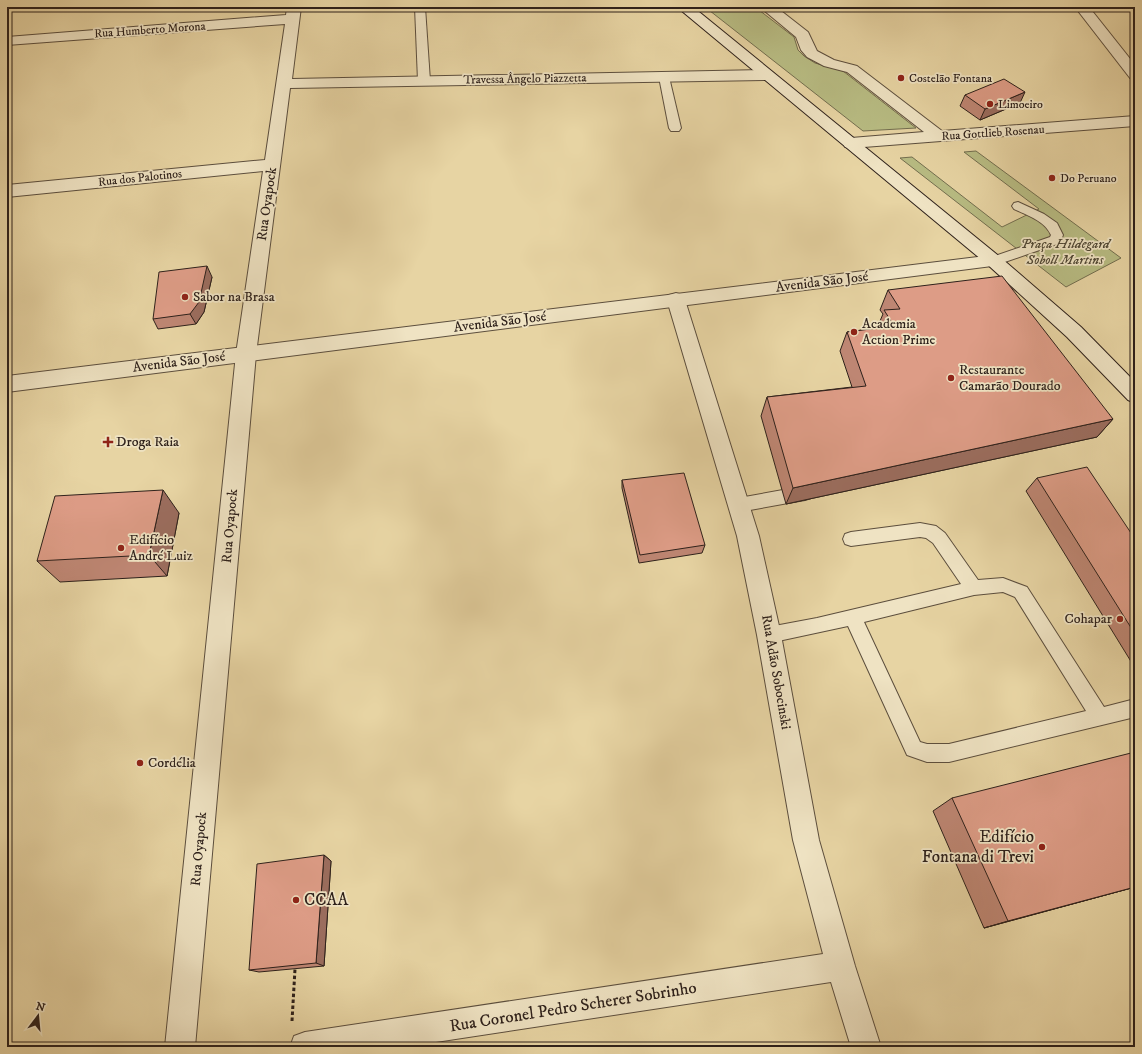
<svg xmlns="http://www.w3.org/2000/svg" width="1142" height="1054" font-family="'IM FELL DW Pica',serif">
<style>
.green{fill:#b8bc83;stroke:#736e4f}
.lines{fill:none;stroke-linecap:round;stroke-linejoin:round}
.service-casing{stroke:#5c4e3d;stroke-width:2}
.minor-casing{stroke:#5c4e3d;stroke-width:2}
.tertiary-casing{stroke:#5c4e3d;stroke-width:2}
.secondary-casing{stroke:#2e211b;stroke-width:2}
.path{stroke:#2e211b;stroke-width:3;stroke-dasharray:3.5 2.5;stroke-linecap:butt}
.service{fill:#efe3c3;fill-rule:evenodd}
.minor{fill:#efe3c3;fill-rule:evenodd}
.tertiary{fill:#efe3c3;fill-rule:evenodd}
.secondary{fill:#efe3c3;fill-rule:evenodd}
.wall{fill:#be8673;stroke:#2e211b}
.shaded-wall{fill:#9b6d5e;stroke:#2e211b}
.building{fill:#dd9c86;stroke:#2e211b}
.poi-dot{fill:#8f2418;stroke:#efe3c3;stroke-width:1.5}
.labels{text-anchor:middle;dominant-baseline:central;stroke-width:3.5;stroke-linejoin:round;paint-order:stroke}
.far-street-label{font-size:12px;fill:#2e211b;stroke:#efe3c3}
.far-poi-label{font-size:12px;fill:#2e211b;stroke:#efe3c3;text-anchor:start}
.street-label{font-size:14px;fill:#2e211b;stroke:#efe3c3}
.park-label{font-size:14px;font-style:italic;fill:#504835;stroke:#efe3c3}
.poi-label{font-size:14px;fill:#2e211b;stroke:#efe3c3;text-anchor:start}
.near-poi-label{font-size:17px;fill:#2e211b;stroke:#efe3c3;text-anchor:end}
.near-street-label{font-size:17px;fill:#2e211b;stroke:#efe3c3}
</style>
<rect width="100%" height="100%" fill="#e7d4a3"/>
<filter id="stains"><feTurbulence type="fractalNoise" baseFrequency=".005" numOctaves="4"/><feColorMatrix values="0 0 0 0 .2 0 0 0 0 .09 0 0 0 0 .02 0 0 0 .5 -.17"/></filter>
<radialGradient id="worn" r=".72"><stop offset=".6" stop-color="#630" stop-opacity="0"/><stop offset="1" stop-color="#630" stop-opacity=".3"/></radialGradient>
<g class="green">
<polygon points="705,7 755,7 794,37 798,50 804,56 815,63 843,71 916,128 863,131"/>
<polygon points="976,151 1121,258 1066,287 900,158 912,157 1002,227 1039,209 964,152"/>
</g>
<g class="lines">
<g class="service-casing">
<g id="service">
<polygon points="415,7 425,7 430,81 424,84 418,81"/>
<polygon points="664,74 669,77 681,128 679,131 671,131 669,128 659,77"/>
<path d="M1018 202 1044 214 1057 223 1063 235 1060 243 999 264 994 266 989 264 987 261 989 258 1050 237 1051 235C1045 221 1027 215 1014 209L1012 206 1014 203Z"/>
<polygon points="805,486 811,488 813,493 811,498 805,500 739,512 733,510 731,505 733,500 739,498"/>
<path d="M920 523 936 526 945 533 978 580 1003 578 1027 587 1104 707 1135 699V717L949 762H927L907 755 848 626 769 643 763 641 760 635 763 629 769 627 817 618 961 584 933 543 926 538 920 537 851 546 845 544 843 539 845 534 851 532ZM1003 592 1015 597 1086 711 949 744H927L920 742 864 622 974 595Z"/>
</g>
</g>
<g class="minor-casing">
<g id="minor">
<polygon points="287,7 301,7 292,79 767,70 772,72 775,75 772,78 767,80 290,88 256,354 195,1047 165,1047 236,354 263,171 7,197 7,185 265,160 285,24 7,45 7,37 286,15"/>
<polygon points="760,7 776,7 808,32 817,51 834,60 857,66 942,131 1135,116 1135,126 851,148 845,147 843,143 845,139 851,138 924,132 847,72 824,66 807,57 801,50 796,37"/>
<polygon points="1075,7 1089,7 1135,65 1135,80 1130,78"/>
<polygon points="676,293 683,295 685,300 759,536 781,635 819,840 855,966 881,1047 851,1047 831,982 403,1047 290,1047 294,1036 305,1032 823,954 793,840 757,635 737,536 667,300 669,295"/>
</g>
</g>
<g class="tertiary-casing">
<polygon id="tertiary" points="994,255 1000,257 1003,261 1000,265 7,392 7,376"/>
</g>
<g class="secondary-casing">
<polygon id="secondary" points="677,7 693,7 1000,257 1081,327 1135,382 1135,403 1128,400 1067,337 988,265"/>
</g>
<polyline class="path" points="292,1021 295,969"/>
<use href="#service" class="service"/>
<use href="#minor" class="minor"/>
<use href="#tertiary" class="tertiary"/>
<use href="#secondary" class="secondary"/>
</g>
<g class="wall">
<polygon points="965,95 1020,103 980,120 960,106"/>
<polygon points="212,277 204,312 196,324 158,329 153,319"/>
<polygon points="888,290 1113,419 1097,437 786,504 761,416 767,397 852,387 840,351 847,332 877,328 883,314 880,310"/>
<polygon points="1037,478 1135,539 1135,668 1026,491"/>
<polygon points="622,480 705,545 702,553 639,563 622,488"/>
<polygon points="179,513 167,576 60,582 37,561"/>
<polygon points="952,798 1135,887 984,928 933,811"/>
<polygon points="324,855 331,861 324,966 259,972 249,970"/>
</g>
<g class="shaded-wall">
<polygon points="1025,92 1020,103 980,120 985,109"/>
<polygon points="207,266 212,277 204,312 196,324 190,314"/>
<polygon points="1113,419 1097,437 786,504 793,488"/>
<polygon points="163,490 179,513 167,576 149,555"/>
<polygon points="324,855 331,861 324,966 316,963"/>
<polygon points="1135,887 984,928 1008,921"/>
</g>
<g class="building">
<polygon points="1004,79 1025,92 985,109 965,95"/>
<polygon points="207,266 199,302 190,314 153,319 159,272"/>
<polygon points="1002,276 1113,419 793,488 767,397 866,386 847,332 894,326 884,310 900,309 888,290"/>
<polygon points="1087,467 1135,539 1135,634 1037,478"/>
<polygon points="684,473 705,545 640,555 622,480"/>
<polygon points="163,490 149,555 37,561 55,496"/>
<polygon points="1135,752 1135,887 1008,921 952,798"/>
<polygon points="324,855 316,963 249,970 257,864"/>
</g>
<g class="poi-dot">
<circle cx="901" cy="78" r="4"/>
<circle cx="990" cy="104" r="4"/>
<circle cx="1052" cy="178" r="4"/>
<circle cx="185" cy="297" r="4"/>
<circle cx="854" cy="332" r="4"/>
<circle cx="951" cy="378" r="4"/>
<path d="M106 436h4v4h4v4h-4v4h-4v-4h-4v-4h4z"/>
<circle cx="121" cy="548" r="4"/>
<circle cx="1120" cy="619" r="4"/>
<circle cx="140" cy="763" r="4"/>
<circle cx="1042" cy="847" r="4"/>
<circle cx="296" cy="900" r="4"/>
</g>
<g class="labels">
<g class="far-street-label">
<text transform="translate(150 30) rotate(-4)">Rua Humberto Morona</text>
<text transform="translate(525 79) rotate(-1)">Travessa Ângelo Piazzetta</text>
<text transform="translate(993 133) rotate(-4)">Rua Gottlieb Rosenau</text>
<text transform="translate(140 178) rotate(-6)">Rua dos Palotinos</text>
</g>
<g class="far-poi-label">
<text x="909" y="78">Costelão Fontana</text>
<text x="998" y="104">Limoeiro</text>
<text x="1060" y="178">Do Peruano</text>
</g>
<g class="street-label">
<text transform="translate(267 204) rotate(-82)">Rua Oyapock</text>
<text transform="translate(822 282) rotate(-7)">Avenida São José</text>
<text transform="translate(500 322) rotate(-7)">Avenida São José</text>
<text transform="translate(179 362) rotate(-7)">Avenida São José</text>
<text transform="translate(230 526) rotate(-85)">Rua Oyapock</text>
<text transform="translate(776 672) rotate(80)">Rua Adão Sobocinski</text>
<text transform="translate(199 849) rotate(-85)">Rua Oyapock</text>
</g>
<g class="park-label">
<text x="1065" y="244">Praça Hildegard<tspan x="1065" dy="16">Soboll Martins</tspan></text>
</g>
<g class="poi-label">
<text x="193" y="297">Sabor na Brasa</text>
<text x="862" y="324">Academia<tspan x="862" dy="16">Action Prime</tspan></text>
<text x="959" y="370">Restaurante<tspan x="959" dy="16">Camarão Dourado</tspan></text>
<text x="116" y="442">Droga Raia</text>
<text x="129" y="540">Edifício<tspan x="129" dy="16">André Luiz</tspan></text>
<text x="1112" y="619" text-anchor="end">Cohapar</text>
<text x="148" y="763">Cordélia</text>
</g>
<g class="near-poi-label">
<text x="1034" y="837">Edifício<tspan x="1034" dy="20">Fontana di Trevi</tspan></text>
<text x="304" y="900" text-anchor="start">CCAA</text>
</g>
<g class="near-street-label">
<text transform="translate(573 1007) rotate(-9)">Rua Coronel Pedro Scherer Sobrinho</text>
</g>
</g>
<rect width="1142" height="1054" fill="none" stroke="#e7d4a3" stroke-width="24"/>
<rect x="8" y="8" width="1126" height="1038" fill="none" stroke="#2e211b" stroke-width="2"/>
<rect x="12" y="12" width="1118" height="1030" fill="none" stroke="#2e211b"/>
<g transform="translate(38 1016) rotate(16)" stroke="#efe3c3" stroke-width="3" paint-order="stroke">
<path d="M0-3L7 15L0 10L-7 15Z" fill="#2e211b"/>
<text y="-6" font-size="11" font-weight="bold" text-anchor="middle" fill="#2e211b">N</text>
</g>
<rect width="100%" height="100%" filter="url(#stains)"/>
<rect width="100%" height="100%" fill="url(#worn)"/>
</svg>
